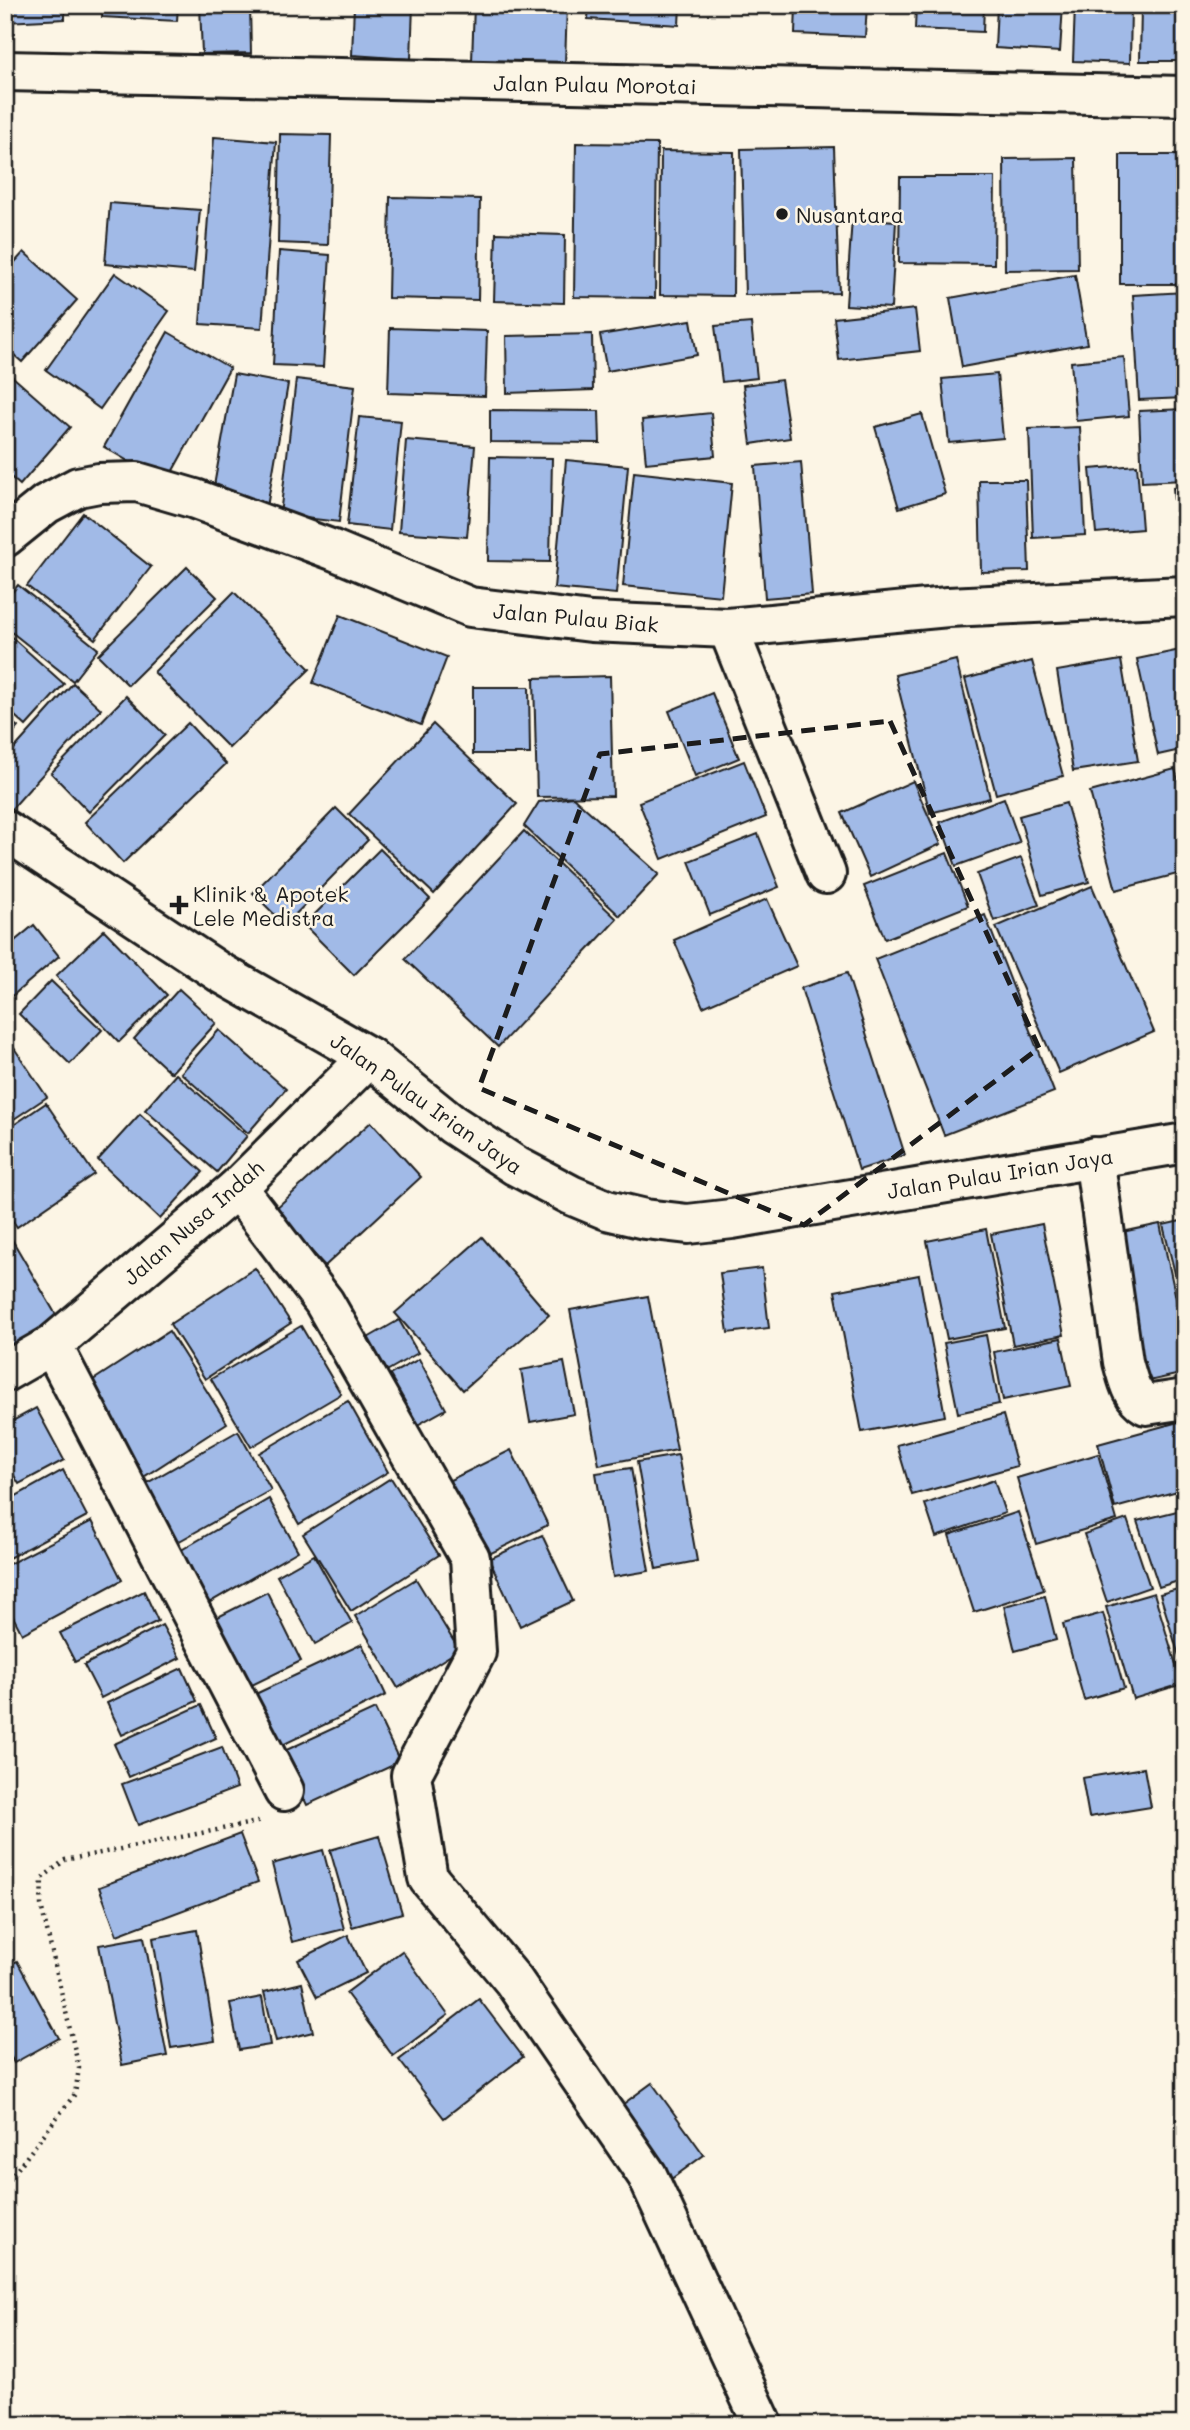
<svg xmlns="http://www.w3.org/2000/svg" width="1190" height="2430" font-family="Mali,sans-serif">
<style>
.building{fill:#a1bae7;stroke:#1c1c1c;stroke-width:2}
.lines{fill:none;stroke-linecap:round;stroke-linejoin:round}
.street-casing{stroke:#1c1c1c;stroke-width:44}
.secondary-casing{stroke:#1c1c1c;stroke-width:44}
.path{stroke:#1c1c1c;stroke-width:4.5;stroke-dasharray:2 5;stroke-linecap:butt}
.street{stroke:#fcf5e5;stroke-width:38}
.secondary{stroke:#fcf5e5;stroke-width:38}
.marked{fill:none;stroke:#1c1c1c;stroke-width:5;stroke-dasharray:14 9;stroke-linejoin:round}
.poi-dot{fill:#1c1c1c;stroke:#fcf5e5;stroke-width:2.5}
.labels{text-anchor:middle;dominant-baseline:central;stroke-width:5;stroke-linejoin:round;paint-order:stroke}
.street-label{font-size:21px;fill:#1c1c1c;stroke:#fcf5e5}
.poi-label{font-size:21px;fill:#1c1c1c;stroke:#fcf5e5;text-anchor:start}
</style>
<rect width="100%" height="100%" fill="#fcf5e5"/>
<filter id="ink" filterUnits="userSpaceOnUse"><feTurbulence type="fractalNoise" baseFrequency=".0143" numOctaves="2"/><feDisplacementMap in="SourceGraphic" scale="14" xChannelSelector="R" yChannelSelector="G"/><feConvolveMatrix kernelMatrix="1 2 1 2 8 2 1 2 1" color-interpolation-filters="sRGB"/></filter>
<g filter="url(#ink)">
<g class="building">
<polygon points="5,5 65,5 65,19 5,22"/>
<polygon points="102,5 178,5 177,21 102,17"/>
<polygon points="200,5 250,5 251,53 202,54"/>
<polygon points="354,5 413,5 411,59 352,55"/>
<polygon points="422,5 465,5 465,14 421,12"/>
<polygon points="474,5 567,5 565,64 472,61"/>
<polygon points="589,5 680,5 679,25 588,19"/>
<polygon points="796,5 867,5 865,37 795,34"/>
<polygon points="916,5 984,5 983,32 915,29"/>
<polygon points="997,5 1063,5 1060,52 995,48"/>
<polygon points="1075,5 1131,5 1130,63 1073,61"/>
<polygon points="1141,5 1185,5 1185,61 1140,61"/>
<polygon points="280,134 331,135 328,245 278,243"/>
<polygon points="214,137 276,142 262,328 200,324"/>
<polygon points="576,143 657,144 655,298 574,297"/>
<polygon points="834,147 839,293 745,295 741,149"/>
<polygon points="5,149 9,150 5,237"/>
<polygon points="661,151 734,152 733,296 660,295"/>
<rect x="1120" y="155" width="65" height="129"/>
<polygon points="1076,158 1078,269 1005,270 1004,159"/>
<polygon points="900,177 995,177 994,264 899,263"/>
<polygon points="390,197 480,199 478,300 388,298"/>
<polygon points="110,203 200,210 194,272 105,264"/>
<polygon points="852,218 896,221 891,308 846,305"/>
<polygon points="496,233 565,235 564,303 494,301"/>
<polygon points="279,251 330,255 323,367 273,365"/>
<polygon points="24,252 77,300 22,362 5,347 5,273"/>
<polygon points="115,273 169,311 100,409 46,370"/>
<polygon points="1075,275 1087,344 962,367 950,298"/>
<polygon points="1185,292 1185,398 1139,400 1133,295"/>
<polygon points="915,309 920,351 839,360 834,318"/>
<polygon points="691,320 697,355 607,371 600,335"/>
<polygon points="751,323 757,378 722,382 715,326"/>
<polygon points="390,328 487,331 485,396 388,393"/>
<polygon points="168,332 230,368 166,483 104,447"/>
<polygon points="592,334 593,390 507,393 506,336"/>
<polygon points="1124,357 1129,416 1076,421 1071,362"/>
<polygon points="5,370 70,427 20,485 5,472"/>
<polygon points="234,374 288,384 267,507 212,497"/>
<polygon points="997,374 1003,438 949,443 942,379"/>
<polygon points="296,379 355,386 339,522 280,515"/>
<polygon points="781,380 790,438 751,444 743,385"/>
<polygon points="1185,409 1185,480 1142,482 1139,411"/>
<polygon points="490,410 599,411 600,443 490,442"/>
<polygon points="711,413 715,456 646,463 642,420"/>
<polygon points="922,414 945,494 899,508 875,427"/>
<polygon points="359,417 401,421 390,530 347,525"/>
<polygon points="1080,427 1085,535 1033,538 1029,429"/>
<polygon points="406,440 475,446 467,537 399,532"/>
<polygon points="490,457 552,458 550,562 488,561"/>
<polygon points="566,460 628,466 616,594 554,588"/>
<polygon points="801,462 812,594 765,598 755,466"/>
<polygon points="1137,465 1142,529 1096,533 1090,469"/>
<polygon points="634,472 732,483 721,596 623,586"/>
<polygon points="979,480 1026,480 1029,571 981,572"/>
<polygon points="1185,487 1185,565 1179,566 1173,488"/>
<polygon points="83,513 151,567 95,639 27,586"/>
<polygon points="187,567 217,597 128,685 98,655"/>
<polygon points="18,585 98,649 73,681 5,627 5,601"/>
<polygon points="234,592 310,669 229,748 154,672"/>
<polygon points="340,615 447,657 421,725 313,683"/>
<polygon points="6,632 64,684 26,726 5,707"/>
<polygon points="1185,649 1185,749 1158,755 1137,659"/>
<polygon points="956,660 990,798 930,813 895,675"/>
<polygon points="1121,660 1138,761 1073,771 1057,671"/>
<polygon points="1032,661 1063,776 996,794 965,679"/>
<polygon points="610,676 613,796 537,797 534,678"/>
<polygon points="73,683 101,709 8,813 5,810 5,759"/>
<polygon points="473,687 529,687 530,754 473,754"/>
<polygon points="712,693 739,758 695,776 669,711"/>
<polygon points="126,696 165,735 89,812 51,773"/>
<polygon points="5,717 18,727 5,743"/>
<polygon points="188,723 226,764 123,863 85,822"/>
<polygon points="433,724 517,804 434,894 349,814"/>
<polygon points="744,761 766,817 662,859 639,802"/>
<polygon points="1175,769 1185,806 1185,872 1116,890 1090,792"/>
<polygon points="913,781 941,844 870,877 842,813"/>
<polygon points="573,797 659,874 620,916 524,826 539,802"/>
<polygon points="1004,798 1020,843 956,866 940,822"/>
<polygon points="1066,803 1089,882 1042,895 1019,816"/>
<polygon points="336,808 368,840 285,925 253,893"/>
<polygon points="524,831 617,919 498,1047 405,959"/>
<polygon points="758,834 779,887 710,915 689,861"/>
<polygon points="380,849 430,899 354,975 304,925"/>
<polygon points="947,853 968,906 885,939 864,886"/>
<polygon points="1021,858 1039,905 994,921 977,874"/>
<polygon points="1092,886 1154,1032 1059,1073 996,927"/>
<polygon points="767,899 797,966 703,1007 674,940"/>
<polygon points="985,915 1054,1092 944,1135 875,959"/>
<polygon points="34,925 59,956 5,1002 5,949"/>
<polygon points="104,930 167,995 119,1042 56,976"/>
<polygon points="847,973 905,1155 859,1170 801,988"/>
<polygon points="51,981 102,1030 70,1064 19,1014"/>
<polygon points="179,989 216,1023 171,1073 134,1039"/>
<polygon points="219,1030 286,1089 248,1133 181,1073"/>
<polygon points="10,1042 47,1097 5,1125 5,1045"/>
<polygon points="176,1074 247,1136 217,1172 145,1110"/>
<polygon points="46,1103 94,1174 17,1227 5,1210 5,1131"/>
<polygon points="140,1114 203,1172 160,1219 98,1160"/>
<polygon points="371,1122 421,1177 325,1266 274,1210"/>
<polygon points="1185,1220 1185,1314 1163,1225"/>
<polygon points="1042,1224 1064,1335 1013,1345 991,1234"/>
<polygon points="1160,1224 1185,1340 1185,1373 1140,1383 1108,1235"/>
<polygon points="986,1229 1005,1328 947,1339 927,1241"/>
<polygon points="7,1231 59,1320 7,1350 5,1347"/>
<polygon points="482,1237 549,1315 463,1390 395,1313"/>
<polygon points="255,1268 291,1323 205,1379 170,1324"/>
<polygon points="762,1268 769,1328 728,1333 720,1273"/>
<polygon points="919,1275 945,1416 862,1432 835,1291"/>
<polygon points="648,1296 677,1450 599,1465 570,1310"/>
<polygon points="399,1320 418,1353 378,1376 359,1343"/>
<polygon points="301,1326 341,1394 251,1447 211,1379"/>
<polygon points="169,1331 227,1423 142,1478 84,1386"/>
<polygon points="986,1335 999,1404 958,1413 944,1343"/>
<polygon points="1061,1338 1071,1386 1003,1400 994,1352"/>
<polygon points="419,1359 446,1409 403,1433 376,1382"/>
<polygon points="564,1362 574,1414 530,1422 521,1370"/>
<polygon points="348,1401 388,1472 299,1524 259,1453"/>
<polygon points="36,1408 64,1460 19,1484 5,1460 5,1425"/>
<polygon points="1003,1415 1017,1466 912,1495 897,1445"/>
<polygon points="1182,1421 1185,1429 1185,1489 1115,1508 1098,1444"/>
<polygon points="238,1431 271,1490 174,1544 142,1486"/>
<polygon points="511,1450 548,1525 481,1558 444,1483"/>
<polygon points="1098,1454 1117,1520 1036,1544 1017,1478"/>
<polygon points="678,1455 697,1561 656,1569 637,1462"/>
<polygon points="631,1468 649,1571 613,1577 596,1473"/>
<polygon points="63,1470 87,1516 5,1560 5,1502"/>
<polygon points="391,1478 439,1555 351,1611 303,1534"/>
<polygon points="994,1480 1005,1513 936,1537 925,1504"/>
<polygon points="269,1499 298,1551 200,1608 171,1556"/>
<polygon points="1185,1509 1185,1579 1159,1587 1137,1521"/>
<polygon points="1018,1512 1044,1590 974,1612 949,1535"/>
<polygon points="1127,1519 1150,1587 1107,1602 1084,1534"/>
<polygon points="92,1521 122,1580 22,1634 5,1601 5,1566"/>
<polygon points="542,1535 573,1601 520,1626 489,1559"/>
<polygon points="314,1555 352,1623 315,1644 277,1576"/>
<polygon points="416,1579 459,1650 398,1688 355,1616"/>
<polygon points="1185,1587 1185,1658 1180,1659 1160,1594"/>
<polygon points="144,1591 158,1621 75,1662 60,1633"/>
<polygon points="267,1592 301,1661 248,1687 214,1619"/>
<polygon points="1154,1593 1182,1684 1133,1699 1106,1607"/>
<polygon points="1045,1596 1056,1640 1015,1651 1004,1606"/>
<polygon points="1103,1613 1124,1688 1084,1700 1063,1624"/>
<polygon points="162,1625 180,1658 101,1698 84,1665"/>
<polygon points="362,1644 386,1695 272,1750 247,1698"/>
<polygon points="182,1668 197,1701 122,1735 107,1703"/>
<polygon points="201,1705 216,1738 129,1777 114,1744"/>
<polygon points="375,1709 400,1762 307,1805 282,1752"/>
<polygon points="222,1747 237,1788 138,1825 122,1784"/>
<polygon points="1144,1768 1151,1807 1089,1817 1082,1778"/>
<polygon points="240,1834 258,1882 117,1935 99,1887"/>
<polygon points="379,1836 402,1913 352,1927 330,1850"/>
<polygon points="323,1850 344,1929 292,1942 272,1864"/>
<polygon points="197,1930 215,2041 171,2048 153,1938"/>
<polygon points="348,1935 366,1973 317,1997 298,1960"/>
<polygon points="144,1937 167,2056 122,2065 99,1945"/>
<polygon points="402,1951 448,2015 393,2056 346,1993"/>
<polygon points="17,1961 59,2038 14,2063 5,2046 5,1967"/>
<polygon points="302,1983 313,2032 276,2041 264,1992"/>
<polygon points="262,1997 270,2045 239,2050 230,2003"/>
<polygon points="479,1999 523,2057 444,2118 399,2060"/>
<polygon points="652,2083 704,2155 663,2185 611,2113"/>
</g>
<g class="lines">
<g class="street-casing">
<g id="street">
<polyline points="5,71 1185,96"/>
<polyline points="5,537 46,504 78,487 99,483 137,482 195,499 333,550 470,607 591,622 728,628 948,607 1185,596"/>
<polyline points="728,628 826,874"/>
<path d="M1094 1157 1123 1362C1128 1379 1130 1395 1146 1405L1185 1399"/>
<polyline points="237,1188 324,1302 470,1558 476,1652 411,1775 428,1878 513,1980 647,2175 763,2425"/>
<polyline points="52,1345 284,1791"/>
<polyline points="5,1372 52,1345 237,1188 369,1057"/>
</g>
</g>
<g class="secondary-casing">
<polyline id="secondary" points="5,830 219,972 369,1057 452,1124 516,1166 571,1195 607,1210 645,1219 688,1224 732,1219 1185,1143"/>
</g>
<polyline class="path" points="5,2185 75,2094 79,2068 41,1905 42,1878 65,1860 262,1821"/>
<use href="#street" class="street"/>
<use href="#secondary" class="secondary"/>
</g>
</g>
<path class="marked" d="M890 721 1039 1048 804 1225 479 1088 600 754Z"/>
<g class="poi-dot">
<circle cx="782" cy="214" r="7"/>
<path d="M175.5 894.5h7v7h7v7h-7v7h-7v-7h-7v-7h7z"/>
</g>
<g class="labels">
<g class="street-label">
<text transform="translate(595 84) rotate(1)">Jalan Pulau Morotai</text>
<text transform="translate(576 617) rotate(5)">Jalan Pulau Biak</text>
<text transform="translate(427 1103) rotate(35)">Jalan Pulau Irian Jaya</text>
<text transform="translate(1000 1173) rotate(-9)">Jalan Pulau Irian Jaya</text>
<text transform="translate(193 1222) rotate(-41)">Jalan Nusa Indah</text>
</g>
<g class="poi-label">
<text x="796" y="214">Nusantara</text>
<text x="193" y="893">Klinik &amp; Apotek<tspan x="193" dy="24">Lele Medistra</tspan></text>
</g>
</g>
<rect width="1190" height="2430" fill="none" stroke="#fcf5e5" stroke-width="28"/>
<rect x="14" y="14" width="1162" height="2402" fill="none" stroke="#1c1c1c" stroke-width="2.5" filter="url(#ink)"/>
</svg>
